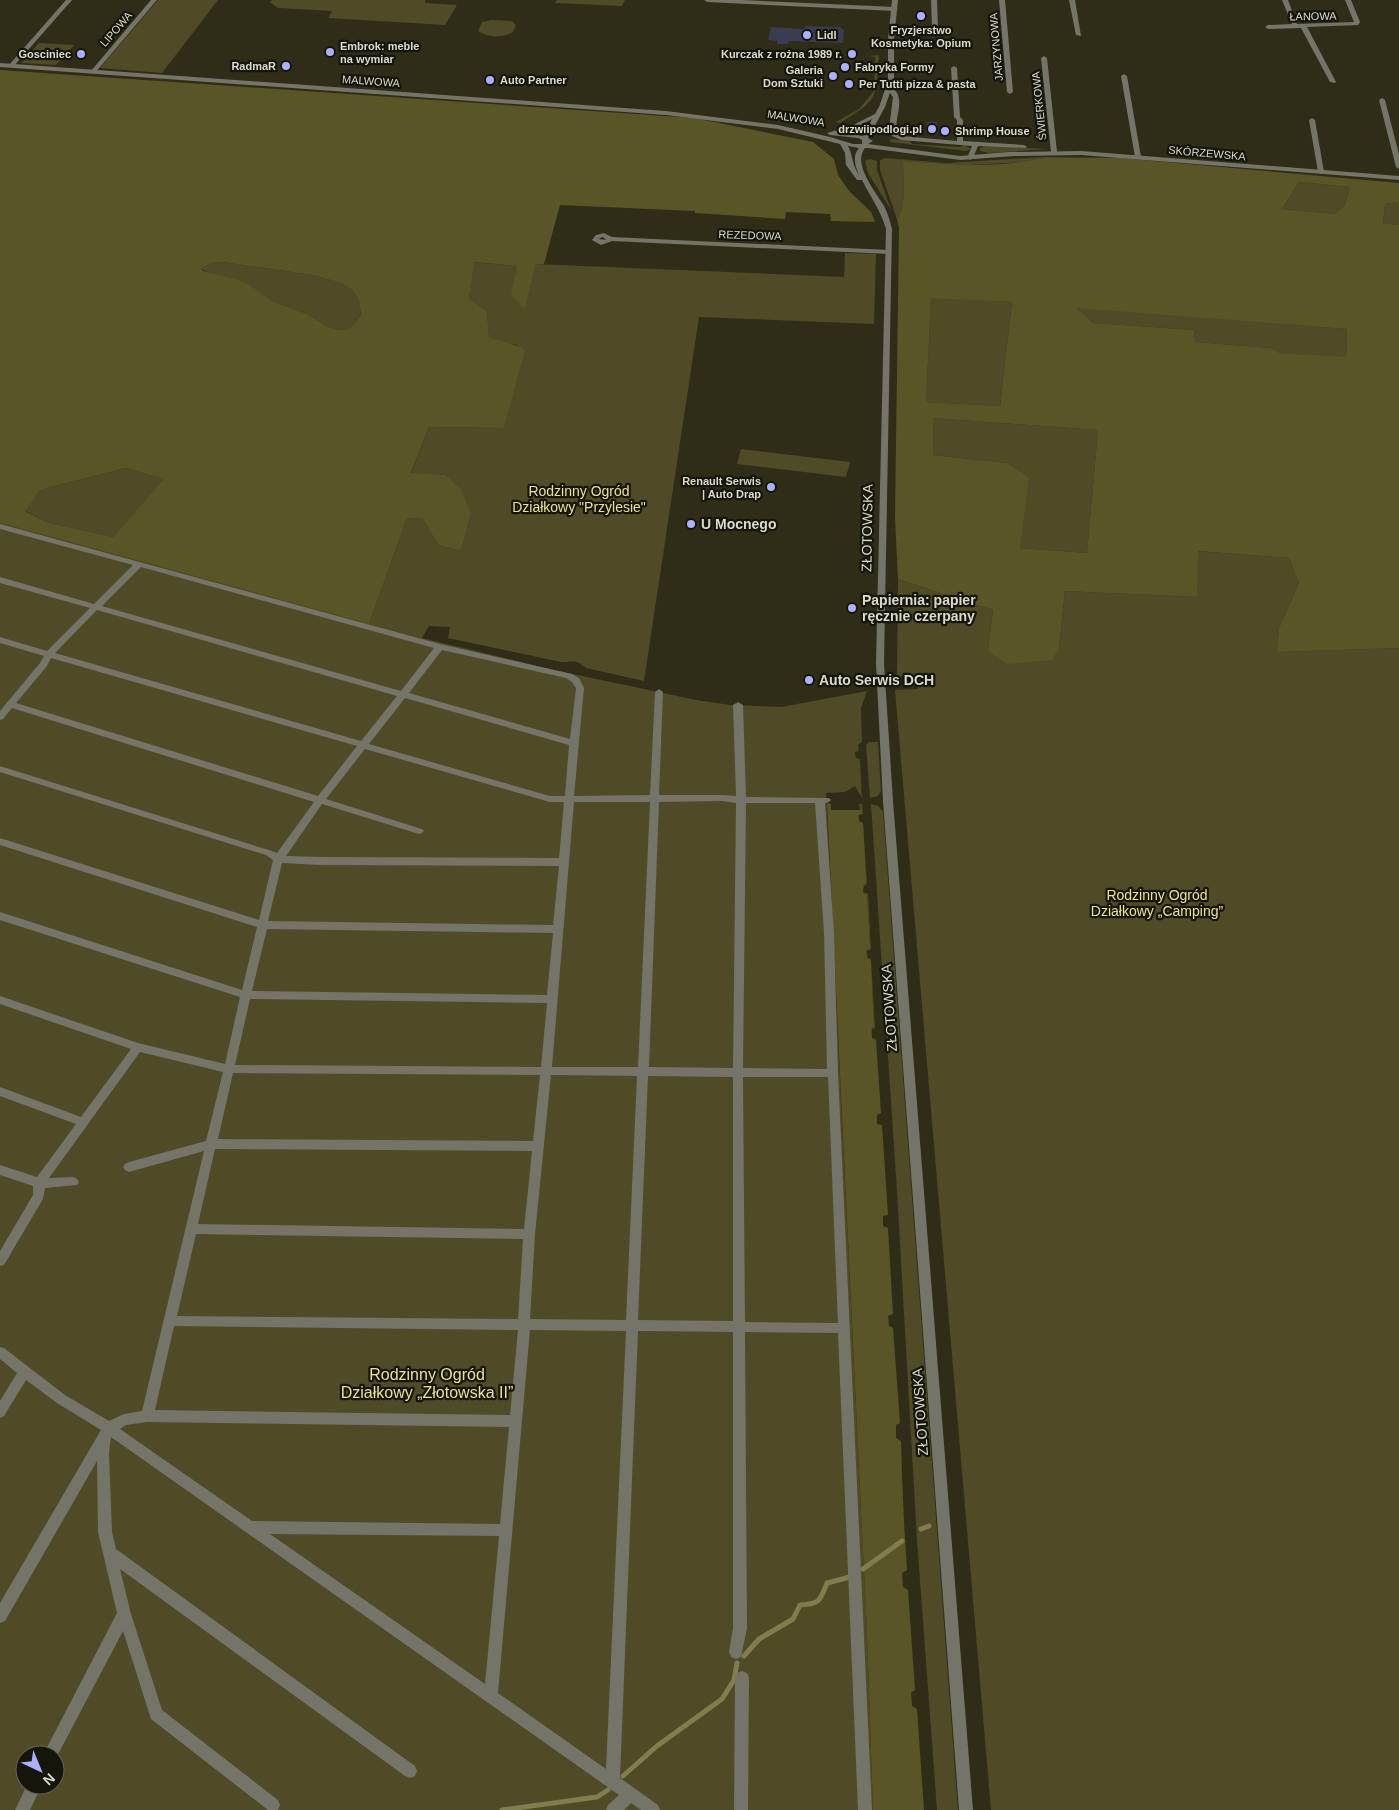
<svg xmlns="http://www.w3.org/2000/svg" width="1399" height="1810" font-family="Arial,sans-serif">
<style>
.green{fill:#4e4b26;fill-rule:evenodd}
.forest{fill:#5a5527;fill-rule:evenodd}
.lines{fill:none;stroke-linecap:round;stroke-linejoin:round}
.stream{stroke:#817d4d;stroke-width:5}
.building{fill:#3a3c51}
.minor{fill:#747469;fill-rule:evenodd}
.tertiary{fill:#747469;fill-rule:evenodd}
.poi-dot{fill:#aab0fb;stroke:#15150b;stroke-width:2}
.labels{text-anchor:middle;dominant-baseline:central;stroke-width:4.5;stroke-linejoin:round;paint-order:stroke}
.far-street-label{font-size:11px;fill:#dadacc;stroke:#15150b}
.far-poi-label{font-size:11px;font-weight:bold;fill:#dadacc;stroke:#15150b;text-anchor:start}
.park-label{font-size:14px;fill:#e8e295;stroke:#15150b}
.poi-label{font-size:14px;font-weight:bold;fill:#dadacc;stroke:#15150b;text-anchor:start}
.street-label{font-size:14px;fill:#dadacc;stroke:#15150b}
.near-park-label{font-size:16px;fill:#e8e295;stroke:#15150b}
</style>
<rect width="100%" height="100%" fill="#2f2d17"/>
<g class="green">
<polygon points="158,0 218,0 162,73 100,68"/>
<polygon points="272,0 425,0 425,3 457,5 445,25 328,18 332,11 278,8 270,2"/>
<polygon points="557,0 625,0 622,6 555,3"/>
<path d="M492 20 511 21 516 25 513 32C502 38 488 38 478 31L482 22Z"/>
<polygon points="39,43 74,45 56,65 21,63"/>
<path d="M879 55C875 100 880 98 840 123L836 122 859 109 874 91 875 57 869 56Z"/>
<polygon points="891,139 910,141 912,144 960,147 964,145 971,149 966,151 890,142"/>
<polygon points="986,146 1047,149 989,153 980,151 980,148"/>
<path d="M1044 157 1120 158H1044L1029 162 967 165 903 161C903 176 907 208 897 219L880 170V160L886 158 947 163Z"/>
<polygon points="870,159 877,161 877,170 891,210 868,173 865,161"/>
<polygon points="1299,182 1350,187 1345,205 1334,214 1282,209"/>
<polygon points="1399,202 1399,225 1383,223 1385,204"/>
<path d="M845 253 876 254 874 324 699 317 644 681 586 668C574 658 574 663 561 662L448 638 450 627 429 626 422 638 554 670 696 700 730 705 781 707 867 691 861 708 862 742 858 745 859 751 855 752 856 758 860 759 862 798 855 786 845 792 826 793 867 1634 873 1810H0V523L369 624 407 518 423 519 438 545 461 551 471 514 445 475 411 474 429 427 504 428 517 345 501 342 489 337 487 311 469 299 473 262 517 266 525 310 536 264 844 277ZM25 1755H55V1785H25Z"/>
<polygon points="222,262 313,275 341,283 352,290 359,300 361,315 353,326 347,329 338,330 327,326 307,314 272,301 201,269 211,263"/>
<polygon points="931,297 1012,302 1000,406 926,402"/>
<polygon points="1076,307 1347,329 1346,358 1280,353 1271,348 1195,342 1194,330 1093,323"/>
<polygon points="933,418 1098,430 1087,553 1020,548 1007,463 933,455"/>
<polygon points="741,449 850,462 846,477 737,464"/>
<polygon points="126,468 165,479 113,537 46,522 24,510 40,490"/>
<polygon points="1197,551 1289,558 1299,583 1279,628 1277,652 1399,648 1399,1810 991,1810 895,690 918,689 917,676 897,676 898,579 993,610 988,651 1059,648 1065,591 1197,597"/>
<polygon points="869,742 878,742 881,791 878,796 870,798 866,745"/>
<polygon points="859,804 862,804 863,814 859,815 859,821 863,823 867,884 864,886 863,892 868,894 871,949 867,951 868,958 871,959 875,1028 872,1029 872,1038 876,1039 881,1113 876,1041 872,1039 871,1029 874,1026 871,960 867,958 866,949 870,945 867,895 863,893 858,814 862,811 860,810"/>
<polygon points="871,804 878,806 883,811 958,1810 937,1810 917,1540 897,1191"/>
</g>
<g class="forest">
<path d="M0 70 694 118 813 142 834 159 838 175 849 191 871 212 875 222 831 221 830 214 786 212 785 219 695 213V211L560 205 544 264H536L525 310 511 294 517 266 474 262 469 299 487 311 489 337C501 342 514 343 525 350L504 428 429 427 411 473 445 475 461 489 471 514 461 551 438 545 423 519 407 518 369 624 0 523ZM222 262 313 275 341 283 352 290 359 300 361 315 353 326 347 329 338 330 327 326 307 314 272 301 248 284 235 279 203 271 201 269 211 263ZM126 468 164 479 113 537 46 522 25 511 40 490Z"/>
<path d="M1044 158H1120L1399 183V202L1385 204 1383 223 1399 225V648L1277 652 1279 628 1299 583 1289 558 1198 551 1197 597 1065 591 1059 648 1052 660 1007 664 988 651 993 610 898 579 895 518 899 228 897 219C907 208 903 176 903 161 949 164 998 169 1044 158ZM1299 182 1350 187 1345 205 1334 214 1282 209ZM931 298 1012 302 1000 406 926 402ZM1077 308 1347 329 1346 357 1280 353 1271 348 1195 342 1194 330 1093 323ZM933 418 1098 430 1087 553 1020 548 1029 478 1007 463 933 455Z"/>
<path d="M827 803 831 804V810H862V813L858 815 859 822 863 824 866 882 863 885V893L867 895 870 945V948L866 950 867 958 871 960 874 1026 871 1029 872 1038 876 1041 881 1113 877 1115V1124L882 1125 888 1215 883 1216V1226L888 1228 893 1314 888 1316 889 1326 893 1328 900 1423 896 1425V1438L901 1441C902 1484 904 1527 907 1570L902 1573 903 1587 908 1590 915 1690 911 1693 912 1706 917 1709 924 1810H873L867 1634Z"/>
</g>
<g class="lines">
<g class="stream">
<polyline points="921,1529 929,1526"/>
<polyline points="863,1569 902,1541"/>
<path d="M744 1656 759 1639 793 1619 800 1605C820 1604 820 1601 827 1583L850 1577"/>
<polyline points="623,1776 657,1746 722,1699 734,1680 737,1663"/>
<polyline points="502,1810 597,1797 608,1790"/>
</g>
</g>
<g class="building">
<polygon points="805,26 839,27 844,30 843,43 789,41 788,44 777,44 777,41 768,40 771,27 804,29"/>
<polygon points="927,122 937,122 938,134 927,133"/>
</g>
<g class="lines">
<g class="minor">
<polygon points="66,0 72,0 13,67 9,67 9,65"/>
<polygon points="151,0 157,0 95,73 91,73 91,71"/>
<polygon points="704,0 742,0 895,7 898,9 895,11 707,2"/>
<polygon points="931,0 937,0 938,27 935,29 932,27"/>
<polygon points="999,0 1005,0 1013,92 1010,94 1007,92"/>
<polygon points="1069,0 1075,0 1081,36 1076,35"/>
<polygon points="1282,0 1288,0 1297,24 1354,22 1345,0 1351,0 1360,22 1358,25 1307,27 1336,82 1335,83 1330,82 1301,28 1268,29 1265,27 1268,25 1292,24"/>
<polygon points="1044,56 1047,58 1057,152 1054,154 1051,152 1041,58"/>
<path d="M954 66 957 68 960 117 963 120V141L1024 145 1027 147 1026 148 978 146 973 158 970 160 967 158 972 146 901 140 892 136 889 129 893 97 886 88 889 86C909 96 893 117 897 134L902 136 957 141V120L954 117 951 68Z"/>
<polygon points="1124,74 1127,76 1141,157 1138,159 1135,157 1121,76"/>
<polygon points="1382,98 1385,100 1399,154 1399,169 1396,167 1379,100"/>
<polygon points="1312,118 1315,120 1324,172 1321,174 1318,172 1309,120"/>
<path d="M604 233 612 237 889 250 892 252 889 254 612 241 601 245 592 240 596 235ZM603 237 606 240 599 239 600 238Z"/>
<path d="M0 524 440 644 572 674 579 678 584 688 574 796 650 795 655 692 659 689 663 692 659 795H722L736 796 733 705 738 702 743 705 746 797 829 798 831 800 829 802 825 803 834 933 838 1073 872 1810H858L838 1333 745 1332 747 1628 741 1657 736 1659 731 1657 729 1652 733 1628V1332L638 1331 620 1778 658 1805 660 1810H641L631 1803 624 1810H606L608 1805 619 1795 111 1437 109 1453 112 1532 116 1549 415 1766 417 1771 415 1776 410 1778 405 1776 120 1569 131 1614 162 1710 278 1800 280 1805 278 1810H268L151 1719 123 1631 55 1760V1755H43L117 1613 98 1532 97 1461 5 1621 0 1623V1603L101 1430 57 1403 26 1380 4 1416 0 1418V1401L17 1373 0 1359V1347L4 1348 65 1395 109 1421 124 1414 142 1411 204 1151 129 1172 125 1170 123 1167 125 1164 129 1162 206 1141 223 1072 140 1052 49 1178 73 1177 77 1179 79 1182 77 1185 45 1188 43 1199 4 1265 0 1266V1251L33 1195V1186L0 1175V1165L37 1177 76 1124 0 1096V1087L81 1117 131 1049 0 1004V996L138 1043 225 1064 240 997 0 920V912L242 990 257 927 0 845V838L259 920 273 860 266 855 0 772V766L272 851 277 853 314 802 12 708 3 719 0 720V711L40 663 44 656 0 643V637L47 651 90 608 0 583V577L94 604 133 565 0 529ZM141 567 434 648 401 691 102 606ZM97 610 397 696 361 741 55 653ZM442 650 566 678 572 682 576 688 570 739 409 693ZM51 658 357 746 318 796 16 703 47 666ZM405 698 569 745 565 796H550L369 744ZM365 749 550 802H564L559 858 320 857 286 856 322 804 419 834 422 833 424 831 422 829 326 799ZM722 801 736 803 733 1068 649 1067 659 802ZM574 802H650L638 1067H552ZM746 803H815L824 933 827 1069 743 1068ZM282 863 320 865 559 866 553 925 268 921ZM267 929 553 933 547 995 252 991ZM250 999 547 1003 541 1067 235 1065ZM233 1073 540 1075 533 1141 218 1139ZM551 1075 637 1076 626 1320 530 1319 535 1234ZM648 1076 733 1077V1321L638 1320ZM743 1077H828L838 1323 745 1322ZM215 1149 532 1151 524 1229 198 1224ZM196 1234 523 1239 518 1319 177 1316ZM174 1326 518 1330 510 1415 155 1410ZM530 1330 626 1331 606 1769 498 1693ZM147 1422 509 1427 500 1524 252 1521 120 1429 126 1425ZM270 1534 499 1536 485 1684Z"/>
<polygon points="742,1671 747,1673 749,1678 748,1810 734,1810 735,1678 737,1673"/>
<polygon points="27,1785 42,1785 30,1810 15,1810"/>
</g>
<path class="tertiary" d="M892 0H898L894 40V81L885 107 868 138 873 141 868 144 960 156 1008 152 1081 151 1399 176V180L1081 155 1014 156 960 160 868 148H865C852 164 876 192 884 206 888 214 890 221 892 229L884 663 893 801 973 1810H959L883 801 876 663 886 229C881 211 870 196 862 180H857L846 165 845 153 840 144 778 129 666 115 0 67V63L666 111 778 125 830 137 853 144H862V140L858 138 830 135 827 133 851 126 875 114 879 107 888 81V40ZM872 119 863 136 841 132 855 128ZM848 146 859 148C852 156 855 166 859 175 851 163 854 158 848 146Z"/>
</g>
<g class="poi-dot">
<circle cx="921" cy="16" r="5"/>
<circle cx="807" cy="35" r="5"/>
<circle cx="330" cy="52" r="5"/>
<circle cx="81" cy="54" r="5"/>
<circle cx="852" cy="54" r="5"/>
<circle cx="286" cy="66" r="5"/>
<circle cx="845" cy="67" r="5"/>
<circle cx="833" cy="76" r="5"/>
<circle cx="490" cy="80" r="5"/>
<circle cx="849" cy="84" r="5"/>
<circle cx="932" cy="129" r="5"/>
<circle cx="945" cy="131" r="5"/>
<circle cx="771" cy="487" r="5"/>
<circle cx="691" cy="524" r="5"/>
<circle cx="852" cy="608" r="5"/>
<circle cx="809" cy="680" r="5"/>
</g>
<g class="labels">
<g class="far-street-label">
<text transform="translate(1313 16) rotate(-1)">ŁANOWA</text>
<text transform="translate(116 29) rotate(-49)">LIPOWA</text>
<text transform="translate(996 47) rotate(-95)">JARZYNOWA</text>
<text transform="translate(371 81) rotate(4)">MALWOWA</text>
<text transform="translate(1039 106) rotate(-96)">ŚWIERKOWA</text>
<text transform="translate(796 118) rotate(9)">MALWOWA</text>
<text transform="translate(1207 153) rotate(5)">SKÓRZEWSKA</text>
<text transform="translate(750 235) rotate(2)">REZEDOWA</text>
</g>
<g class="far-poi-label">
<text x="921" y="30" text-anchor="middle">Fryzjerstwo<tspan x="921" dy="13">Kosmetyka: Opium</tspan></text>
<text x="817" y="35">Lidl</text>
<text x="340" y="46">Embrok: meble<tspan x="340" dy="13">na wymiar</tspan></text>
<text x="71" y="54" text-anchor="end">Gosciniec</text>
<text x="842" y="54" text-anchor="end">Kurczak z rożna 1989 r.</text>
<text x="276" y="66" text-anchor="end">RadmaR</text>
<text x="855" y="67">Fabryka Formy</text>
<text x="823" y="70" text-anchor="end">Galeria<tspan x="823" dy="13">Dom Sztuki</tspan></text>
<text x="500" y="80">Auto Partner</text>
<text x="859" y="84">Per Tutti pizza &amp; pasta</text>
<text x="922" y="129" text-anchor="end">drzwiipodlogi.pl</text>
<text x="955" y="131">Shrimp House</text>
<text x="761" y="481" text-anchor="end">Renault Serwis<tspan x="761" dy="13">| Auto Drap</tspan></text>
</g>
<g class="park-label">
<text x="579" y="491">Rodzinny Ogród<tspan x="579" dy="16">Działkowy "Przylesie"</tspan></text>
<text x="1157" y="895">Rodzinny Ogród<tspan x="1157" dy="16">Działkowy „Camping”</tspan></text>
</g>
<g class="poi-label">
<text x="701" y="524">U Mocnego</text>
<text x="862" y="600">Papiernia: papier<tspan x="862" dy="16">ręcznie czerpany</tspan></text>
<text x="819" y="680">Auto Serwis DCH</text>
</g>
<g class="street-label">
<text transform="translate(867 528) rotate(-89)">ZŁOTOWSKA</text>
<text transform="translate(889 1008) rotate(-94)">ZŁOTOWSKA</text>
<text transform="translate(920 1412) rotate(-94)">ZŁOTOWSKA</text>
</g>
<g class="near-park-label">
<text x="427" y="1374">Rodzinny Ogród<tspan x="427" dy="18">Działkowy „Złotowska II”</tspan></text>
</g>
</g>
<g transform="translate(40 1770) rotate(136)"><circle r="24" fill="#15150b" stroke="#646458"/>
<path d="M0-4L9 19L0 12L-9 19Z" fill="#aab0fb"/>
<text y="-8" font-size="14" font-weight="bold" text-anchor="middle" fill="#dadacc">N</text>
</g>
</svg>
